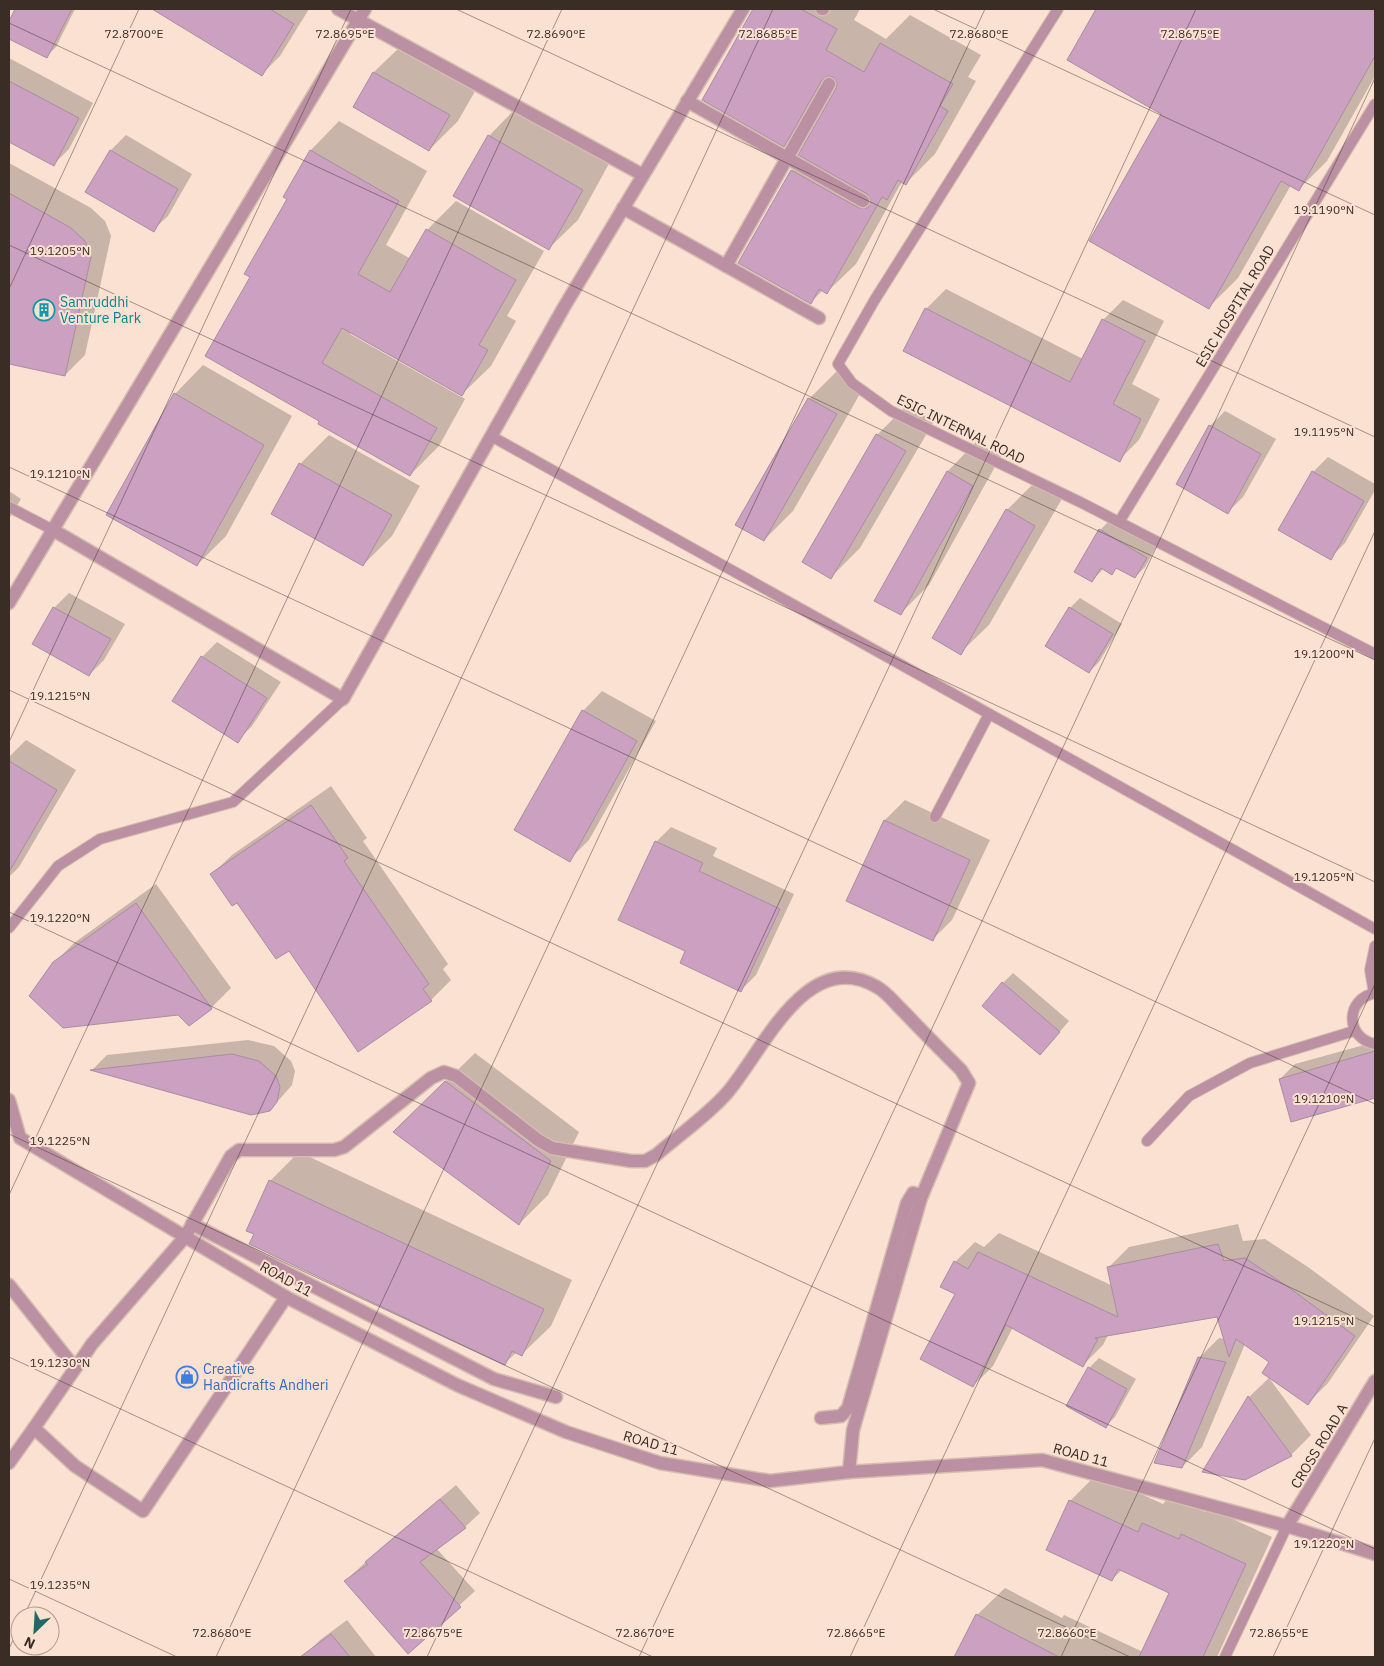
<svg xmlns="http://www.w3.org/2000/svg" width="1384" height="1666" font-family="'IBM Plex Sans',sans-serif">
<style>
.shadow{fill:#0003}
.building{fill:#cba0c1;stroke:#a88da2}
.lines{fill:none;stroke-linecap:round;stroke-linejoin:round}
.service-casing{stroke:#d4bdb0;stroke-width:12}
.minor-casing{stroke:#d4bdb0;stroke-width:15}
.tertiary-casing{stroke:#d4bdb0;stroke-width:15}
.service{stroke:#bb90a3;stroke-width:10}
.minor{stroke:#bb90a3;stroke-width:12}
.tertiary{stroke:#bb90a3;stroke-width:12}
.ticks{fill:none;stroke:#392d26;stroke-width:1;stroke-opacity:0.45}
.labels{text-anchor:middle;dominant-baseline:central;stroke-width:4;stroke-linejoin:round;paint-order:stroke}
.culture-label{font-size:14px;fill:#0d838f;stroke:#fbe1d2;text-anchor:start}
.street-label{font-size:14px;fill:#392d26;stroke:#fbe1d2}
.shop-label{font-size:14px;fill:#366cbe;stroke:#fbe1d2;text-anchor:start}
.ticks-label{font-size:12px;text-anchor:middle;fill:#392d26;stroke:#fbe1d2;stroke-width:4;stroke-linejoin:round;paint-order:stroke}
</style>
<rect width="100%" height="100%" fill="#fbe1d2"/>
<g class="shadow">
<polygon points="16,9 75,9 56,47 46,57 9,38 9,24"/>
<polygon points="154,9 309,9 280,56 262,74"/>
<polygon points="755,9 860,9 854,20 886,39 910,15 981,55 968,77 976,81 935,154 906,183 903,182 900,185 856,264 827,292 823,290 811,302 740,263 792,170 805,157 837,88 837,79 835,78 813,116 784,145 703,100"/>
<polygon points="1097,9 1375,9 1375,76 1327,161 1299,189 1291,185 1238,278 1209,307 1163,113 1068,60"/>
<polygon points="403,44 478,86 458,121 429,150 355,107 374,72"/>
<polygon points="9,58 93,103 69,149 54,164 9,141"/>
<polygon points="517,107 611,160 578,220 549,248 489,136"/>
<polygon points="339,121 427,171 386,245 411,259 427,230 456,201 544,251 507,316 516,321 491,366 462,394 351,331 350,334 465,399 439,446 410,475 321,420 251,277 288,199 284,197 311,150"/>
<polygon points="126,135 192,174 168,216 153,230 111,150"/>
<polygon points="9,163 91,208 105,221 111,236 85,355 65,375 9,362"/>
<polygon points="946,289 1083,359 1103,320 1123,300 1164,321 1132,384 1160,399 1139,440 1119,460 926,309"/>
<polygon points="203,365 292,416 226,536 197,565 175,394"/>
<polygon points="838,370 865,385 793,511 764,540 809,399"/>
<polygon points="906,406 934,421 860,548 831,577 803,562 877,435"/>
<polygon points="1225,411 1276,439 1243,497 1228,512 1210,426"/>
<polygon points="329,435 420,486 392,536 363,565 300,464"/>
<polygon points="976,442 1001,456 929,585 900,614 876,600 948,471"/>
<polygon points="1328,457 1375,484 1375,490 1345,543 1330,558 1313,472"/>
<polygon points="1036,481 1063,497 989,625 960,653 1007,510"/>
<polygon points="9,491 21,499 9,519"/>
<polygon points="1110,520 1156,547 1145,567 1135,577 1118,567 1112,573 1104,568 1092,581 1100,530"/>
<polygon points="69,593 125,624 104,660 89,675 34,644 54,608"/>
<polygon points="1080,598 1122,624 1099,662 1089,672 1046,646 1070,608"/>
<polygon points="217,642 281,682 252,726 237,741 174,701 202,657"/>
<polygon points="602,691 656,721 589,840 569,860 583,711"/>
<polygon points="26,740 76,770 19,867 9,877 9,757"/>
<polygon points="331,786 367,838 363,841 448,964 443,969 451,980 431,1000 289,949 212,874 232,855"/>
<polygon points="905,800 990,840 952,920 932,940 848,900 885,820"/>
<polygon points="671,827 717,848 713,856 794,894 756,975 741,990 656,842"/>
<polygon points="156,884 231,988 211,1008 178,1014 54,963 74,943"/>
<polygon points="1013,973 1069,1021 1049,1044 1003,983"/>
<polygon points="248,1040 274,1046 291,1061 295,1071 292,1085 270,1110 252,1114 93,1069 107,1055"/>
<polygon points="1375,1042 1375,1097 1292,1120 1280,1079 1295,1064"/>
<polygon points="475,1053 579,1132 548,1195 519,1224 424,1103"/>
<polygon points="299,1152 572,1280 551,1326 522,1354 517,1352 505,1363 255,1234 270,1181"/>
<polygon points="1238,1224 1243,1241 1265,1239 1308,1267 1374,1316 1328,1383 1308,1403 1271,1361 1245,1344 1202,1447 1182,1467 1199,1358 1219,1338 1225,1339 1218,1316 1108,1335 1103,1345 1083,1365 1013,1327 993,1366 973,1386 957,1294 955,1262 975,1242 984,1247 999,1233 1113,1286 1109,1267 1129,1247"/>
<polygon points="1099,1358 1136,1379 1115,1417 1105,1427 1089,1368"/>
<polygon points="1269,1378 1311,1435 1291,1455 1204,1471 1249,1397"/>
<polygon points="1097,1474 1163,1504 1170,1496 1205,1512 1209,1508 1272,1537 1217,1657 955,1657 977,1615 1005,1588 1062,1618 1064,1615 1143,1652 1171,1592 1122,1570 1112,1579 1070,1501"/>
<polygon points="456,1485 480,1513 465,1527 436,1548 475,1591 408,1652 345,1581 382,1547"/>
<polygon points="347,1620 376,1657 307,1657 305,1655 320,1640"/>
</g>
<g class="building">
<polygon points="15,9 72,9 47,58 9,39 9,21"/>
<polygon points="152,9 270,9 294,24 262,76"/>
<polygon points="753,9 801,9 837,29 826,50 864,72 880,43 953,84 940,106 948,111 906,185 898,180 887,200 882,197 827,294 819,289 811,304 738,263 791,170 859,208 868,208 871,200 867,194 798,155 836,88 837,83 833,77 828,76 822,80 784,147 702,100"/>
<polygon points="1096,9 1375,9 1375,56 1299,191 1281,181 1209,309 1089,241 1161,114 1067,60"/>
<polygon points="373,72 450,115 429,151 353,107"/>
<polygon points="9,81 79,118 54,166 9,142"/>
<polygon points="488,135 583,190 549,250 453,196"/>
<polygon points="110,150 178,189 154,232 85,192"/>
<polygon points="310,150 399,201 358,274 390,292 426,229 516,280 479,345 488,350 462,396 342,328 322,363 437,428 410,476 318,424 319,421 205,356 250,277 244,274 287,199 283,197"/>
<polygon points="9,193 71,228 85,241 91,257 65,376 9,364"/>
<polygon points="925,308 1070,382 1102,319 1145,341 1113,404 1141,419 1120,462 903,351"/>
<polygon points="174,393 264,445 197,566 106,515"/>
<polygon points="808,398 837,414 764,541 735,525"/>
<polygon points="1209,425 1261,454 1228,514 1176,484"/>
<polygon points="876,434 906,451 831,579 802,562"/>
<polygon points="299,463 392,515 363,566 271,514"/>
<polygon points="947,471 973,486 901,615 874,601"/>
<polygon points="1312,471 1364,501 1331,560 1278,530"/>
<polygon points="1006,509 1035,526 961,655 932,638"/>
<polygon points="1099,529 1147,558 1135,578 1116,568 1112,575 1101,568 1092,582 1074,572"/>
<polygon points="53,607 111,639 89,676 32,644"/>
<polygon points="1069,607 1113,634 1089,673 1045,646"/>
<polygon points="201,656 267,698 238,743 172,701"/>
<polygon points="582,710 637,741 570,862 514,830"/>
<polygon points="9,761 57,790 9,872"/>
<polygon points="311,805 348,858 344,861 429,984 423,989 432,1001 358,1052 289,951 276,959 237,903 232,906 210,874"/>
<polygon points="884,820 970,860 933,941 846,901"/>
<polygon points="655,841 703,863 699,871 780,909 741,992 680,963 685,951 618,920"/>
<polygon points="136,903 212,1009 189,1026 178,1015 63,1028 29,996 53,962"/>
<polygon points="1002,982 1060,1032 1040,1055 982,1006"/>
<polygon points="1375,1051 1375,1098 1291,1122 1279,1079"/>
<polygon points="232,1054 259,1061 276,1076 280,1087 277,1102 270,1111 251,1115 90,1070"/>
<polygon points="445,1081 551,1161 519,1225 393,1132"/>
<polygon points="269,1180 544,1309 522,1356 512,1351 505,1365 249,1244 254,1234 246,1231"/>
<polygon points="1218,1244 1224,1261 1245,1258 1288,1287 1355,1336 1308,1405 1262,1373 1269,1362 1236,1339 1229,1357 1217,1317 1095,1338 1098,1339 1083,1367 1006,1325 973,1387 920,1359 955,1294 940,1287 954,1261 968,1269 978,1252 1118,1317 1107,1267"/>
<polygon points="1198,1357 1226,1362 1182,1468 1154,1463"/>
<polygon points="1088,1367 1127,1389 1106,1428 1066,1406"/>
<polygon points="1248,1396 1292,1456 1245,1480 1202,1472"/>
<polygon points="440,1499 466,1528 420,1562 461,1607 408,1654 344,1581 368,1564 365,1562"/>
<polygon points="1069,1500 1138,1532 1142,1523 1179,1539 1181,1534 1246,1564 1203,1657 1139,1657 1169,1593 1118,1569 1112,1581 1046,1550"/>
<polygon points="976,1614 1059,1657 954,1657"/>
<polygon points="331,1634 350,1657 300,1657"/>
</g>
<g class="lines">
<g class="service-casing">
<g id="service">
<polyline points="1058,9 874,301 838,364 852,383 891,411 1082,503 1375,654"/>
<polyline points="491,436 1375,929"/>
<polyline points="9,507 53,530"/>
<polyline points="1119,522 1375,104"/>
<polyline points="935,817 989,714"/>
<polyline points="9,928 58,866 100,839 233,802 343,699"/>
<polyline points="1374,993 1370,970 1375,946"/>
<path d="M1375 993C1345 999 1345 1038 1375 1044"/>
<polyline points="1147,1141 1189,1096 1250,1063 1354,1031"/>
<polyline points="1225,1657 1287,1526"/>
</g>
</g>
<g class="minor-casing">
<g id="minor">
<polyline points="338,9 643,175"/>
<polyline points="822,9 823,9"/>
<polyline points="687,101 863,201"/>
<polyline points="623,208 819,318"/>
<polyline points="726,266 829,84"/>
<polyline points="53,530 343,699 564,307 743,9"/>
<polyline points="9,603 365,9"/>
<polyline points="192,1224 494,1379 556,1397"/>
<polyline points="9,1285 75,1368"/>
<polyline points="821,1418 841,1416 848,1408 907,1203 913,1193 922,1195"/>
<path d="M34 1428 92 1344 185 1237 231 1156 239 1150H334L344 1147 431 1078 444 1072 456 1076 538 1140 552 1148 631 1161H645L656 1155C678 1136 709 1114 727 1093 764 1050 806 946 877 987 888 993 896 1005 905 1013 923 1032 942 1051 961 1070L969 1083 921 1198 853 1430 849 1472"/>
<polyline points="9,1463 34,1428 75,1466 143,1511 286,1297"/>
</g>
</g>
<g class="tertiary-casing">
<g id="tertiary">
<polyline points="9,1100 20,1138 286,1297 457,1385 566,1432 660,1463 770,1481 849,1472 1042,1460 1287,1526 1375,1554"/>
<polyline points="1287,1526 1375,1381"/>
</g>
</g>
<use href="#service" class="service"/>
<use href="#minor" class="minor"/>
<use href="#tertiary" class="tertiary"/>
</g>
<path class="ticks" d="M456 9 1375 437M933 9 1375 215M9 23 1375 660M9 245 1375 882M9 289 139 9M9 467 1375 1104M9 690 1375 1327M9 742 351 9M9 912 1375 1549M9 1134 1130 1657M9 1195 562 9M9 1357 653 1657M9 1579 177 1657M24 1616 773 9M9 1649 20 1624M216 1657 985 9M427 1657 1196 9M639 1657 1375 78M850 1657 1375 531M1061 1657 1375 984M1273 1657 1375 1438"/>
<defs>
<g id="building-ring" transform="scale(1.125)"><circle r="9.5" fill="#fbe1d2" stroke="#0f9aa8" stroke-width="1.5"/><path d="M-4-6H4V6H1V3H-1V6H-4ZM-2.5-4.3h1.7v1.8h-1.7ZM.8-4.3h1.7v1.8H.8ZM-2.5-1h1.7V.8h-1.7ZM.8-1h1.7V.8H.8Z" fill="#0f9aa8"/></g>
<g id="shop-ring" transform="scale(1.125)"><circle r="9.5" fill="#fbe1d2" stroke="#3f7fe0" stroke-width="1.5"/><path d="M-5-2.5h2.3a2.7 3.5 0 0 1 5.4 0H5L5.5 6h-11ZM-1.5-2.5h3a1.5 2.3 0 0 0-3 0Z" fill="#3f7fe0"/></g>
</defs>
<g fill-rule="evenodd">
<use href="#building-ring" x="44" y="310"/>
<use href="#shop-ring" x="187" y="1377"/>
</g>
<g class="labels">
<g class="culture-label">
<text x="60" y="302">Samruddhi<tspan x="60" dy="16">Venture Park</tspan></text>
</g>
<g class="street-label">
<text transform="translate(1235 306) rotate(-59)">ESIC HOSPITAL ROAD</text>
<text transform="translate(961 429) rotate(26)">ESIC INTERNAL ROAD</text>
<text transform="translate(286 1279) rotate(29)">ROAD 11</text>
<text transform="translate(651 1443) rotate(16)">ROAD 11</text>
<text transform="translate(1319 1446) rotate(-59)">CROSS ROAD A</text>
<text transform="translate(1081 1455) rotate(15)">ROAD 11</text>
</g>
<g class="shop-label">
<text x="203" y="1369">Creative<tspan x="203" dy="16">Handicrafts Andheri</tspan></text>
</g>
</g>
<g class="ticks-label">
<text x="134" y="38">72.8700°E</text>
<text x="345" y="38">72.8695°E</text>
<text x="556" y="38">72.8690°E</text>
<text x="768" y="38">72.8685°E</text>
<text x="979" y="38">72.8680°E</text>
<text x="1190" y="38">72.8675°E</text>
<text x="1324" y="214">19.1190°N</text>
<text x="60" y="255">19.1205°N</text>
<text x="1324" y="436">19.1195°N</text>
<text x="60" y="478">19.1210°N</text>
<text x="1324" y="658">19.1200°N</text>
<text x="60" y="700">19.1215°N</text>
<text x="1324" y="881">19.1205°N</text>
<text x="60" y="922">19.1220°N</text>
<text x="1324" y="1103">19.1210°N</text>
<text x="60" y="1145">19.1225°N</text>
<text x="1324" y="1325">19.1215°N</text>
<text x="60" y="1367">19.1230°N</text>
<text x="1324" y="1548">19.1220°N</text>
<text x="60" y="1589">19.1235°N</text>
<text x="222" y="1637">72.8680°E</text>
<text x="433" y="1637">72.8675°E</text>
<text x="645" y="1637">72.8670°E</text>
<text x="856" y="1637">72.8665°E</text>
<text x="1067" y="1637">72.8660°E</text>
<text x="1279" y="1637">72.8655°E</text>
</g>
<rect width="1384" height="1666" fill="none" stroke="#392d26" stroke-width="20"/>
<g transform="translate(35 1631) rotate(205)"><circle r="24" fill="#fbe1d2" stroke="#ad998d"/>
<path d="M0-4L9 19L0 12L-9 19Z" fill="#1e6a66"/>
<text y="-8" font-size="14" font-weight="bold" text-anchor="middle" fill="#392d26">N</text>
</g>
</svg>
